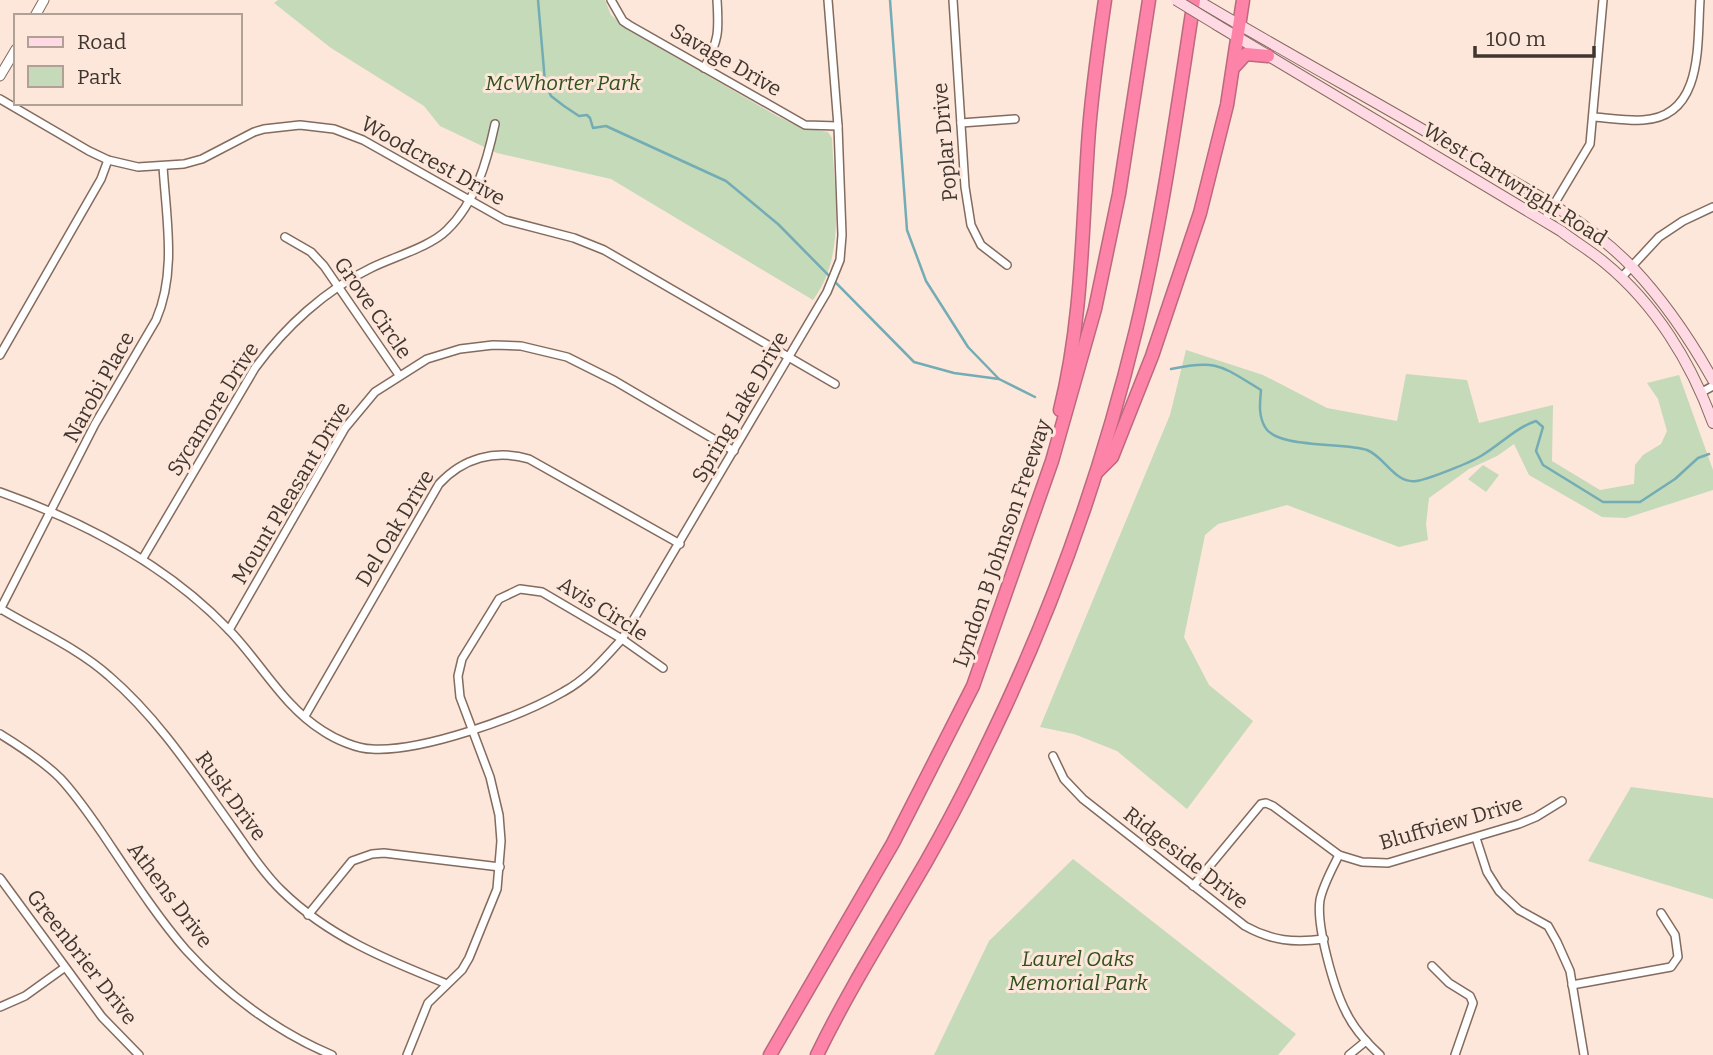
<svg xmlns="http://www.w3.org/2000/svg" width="1713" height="1055" font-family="Bitter,serif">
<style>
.green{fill:#c4dab8}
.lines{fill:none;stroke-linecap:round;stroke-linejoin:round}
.stream{stroke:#73acb5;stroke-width:2.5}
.minor-casing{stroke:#836b5e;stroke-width:10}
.tertiary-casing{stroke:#836b5e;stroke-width:11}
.secondary-casing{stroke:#836b5e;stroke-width:12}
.motorway-casing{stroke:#bc687e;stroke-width:15}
.minor{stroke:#fff;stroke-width:7}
.tertiary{stroke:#fff;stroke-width:9}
.secondary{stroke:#ffdae5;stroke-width:10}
.motorway{stroke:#fe83a8;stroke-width:12}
.secondary-bridge-casing{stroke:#836b5e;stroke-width:12;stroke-linecap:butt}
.secondary-bridge{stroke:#ffdae5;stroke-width:10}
.labels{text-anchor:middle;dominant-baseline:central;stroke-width:6;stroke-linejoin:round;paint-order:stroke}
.street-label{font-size:21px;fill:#403630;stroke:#fde6da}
.park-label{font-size:21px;font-style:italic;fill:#31511a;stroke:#fde6da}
</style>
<rect width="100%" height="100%" fill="#fde6da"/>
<g class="green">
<path d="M278 0H605L611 15 626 28 777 116 800 127 828 132 832 138C834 190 847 255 813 300L611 179 497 153 440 126 424 106 331 48 274 3Z"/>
<polygon points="1186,350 1263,375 1327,408 1397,421 1406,374 1467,380 1479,423 1553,405 1552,461 1600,490 1634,484 1635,465 1643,455 1661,444 1667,431 1658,399 1647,383 1679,375 1713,470 1713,490 1626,518 1602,517 1529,475 1514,444 1497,456 1469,469 1429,498 1426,524 1428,540 1399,547 1287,505 1218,524 1205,535 1184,637 1209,685 1253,721 1187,809 1117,751 1074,734 1040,727 1170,415"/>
<polygon points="1483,465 1499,475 1486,492 1468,479"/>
<polygon points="1631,787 1713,798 1713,899 1588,861"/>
<polygon points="1073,859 1296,1034 1278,1055 934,1055 989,941"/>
</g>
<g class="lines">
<g class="stream">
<polyline points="538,0 545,82 551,96 564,106 579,116 587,115 590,118 593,128 606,126 726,181 778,224 914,362 954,373 999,379"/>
<polyline points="890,0 907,230 926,281 968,347 999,379 1035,397"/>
<path d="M1171 369C1218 359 1221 366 1261 390 1260 402 1258 415 1265 427 1277 449 1345 442 1367 450 1385 457 1395 484 1416 481 1427 480 1471 462 1481 456 1500 445 1515 428 1536 421L1543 427 1536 451 1543 465 1603 502H1640L1675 479 1698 458 1709 454"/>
</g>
<g class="minor-casing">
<g id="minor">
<polyline points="611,0 623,21 629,25 805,125 838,126"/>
<polyline points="953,0 965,187 971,225 981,245 1007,265"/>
<path d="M704 68C719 40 719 32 717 0"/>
<polyline points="0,99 89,151 108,160 138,167 184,164 202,159 254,132 264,129 300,125 334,129 363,140 505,220 574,238 604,250 835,384"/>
<path d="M1594 117C1610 118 1627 121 1643 120 1704 117 1697 43 1700 0"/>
<polyline points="961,123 1015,119"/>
<polyline points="1544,221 1590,144 1603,0"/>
<polyline points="285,237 311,252 324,266 399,375"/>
<polyline points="1621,278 1659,237 1683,221 1713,207"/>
<polyline points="0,355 101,179 108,160"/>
<polyline points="1702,392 1713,386"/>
<path d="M0 492C85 522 167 565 229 630 261 663 283 706 323 731 335 739 357 749 372 749 422 752 520 717 563 692 587 679 604 659 622 639L827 292 840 260 842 235 838 126 828 0"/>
<path d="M143 558 255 368C285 327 325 290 371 268 393 257 430 247 447 230 476 202 487 161 495 124"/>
<path d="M1 609C36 630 78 648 109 676 159 719 195 775 233 828 248 849 263 873 282 891 329 937 387 960 447 984"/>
<path d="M0 610 95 424 156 320C177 272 166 217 163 166"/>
<polyline points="229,630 345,428 375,392 427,359 460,349 493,345 521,346 567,357 615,381 734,451"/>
<path d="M305 716 439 484C463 458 495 449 529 459L680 544"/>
<path d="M0 734C21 747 43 761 60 778 76 795 89 814 102 833 127 870 157 917 186 950 226 994 277 1032 332 1055"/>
<path d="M1053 756 1064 779 1083 799 1245 926C1272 941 1294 943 1324 939"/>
<polyline points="1476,838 1487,872 1499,891 1519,910 1548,926 1557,942 1570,971 1584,1055"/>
<path d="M1339 855C1332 869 1323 885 1320 900 1316 926 1334 989 1346 1012 1354 1029 1367 1043 1380 1055"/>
<polyline points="0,878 102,1017 139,1055"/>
<polyline points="1193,886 1261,804 1266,803 1273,806 1339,855 1362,862 1388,863 1519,824 1536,817 1562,801"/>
<polyline points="308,915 352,861 372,854 384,853 500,867"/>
<polyline points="1432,966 1449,983 1470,996 1473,1003 1455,1055"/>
<polyline points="1572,985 1671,967 1678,957 1675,935 1661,913"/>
<polyline points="0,1007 25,996 64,968"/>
<polyline points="407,1055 428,1003 462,970 469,958 497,889 501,841 499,815 490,777 460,697 458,676 462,659 499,599 520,589 542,592 622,639 663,668"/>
<polyline points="1349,1055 1366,1041"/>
</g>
</g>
<g class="tertiary-casing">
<g id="tertiary">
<polyline points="35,16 44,0"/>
<polyline points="0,76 16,49"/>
</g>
</g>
<g class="secondary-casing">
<g id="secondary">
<path d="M1197 0C1288 54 1380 104 1470 157 1527 189 1587 220 1633 268 1665 302 1690 339 1713 380"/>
<path d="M1217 25 1561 231C1575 242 1591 251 1605 263 1655 304 1691 362 1713 423"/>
</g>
</g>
<g class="motorway-casing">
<g id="motorway">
<polyline points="1235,66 1246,54 1268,56"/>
<path d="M1060 410C1082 322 1082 233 1088 144 1091 96 1098 48 1105 0"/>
<polyline points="1097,472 1112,457 1152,356 1200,213 1227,105 1243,0"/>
<polyline points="770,1055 893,843 973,686 1052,461 1095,309 1119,194 1149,0"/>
<path d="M817 1055C849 989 889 926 926 862 955 811 981 759 1006 705 1061 586 1105 458 1136 330 1162 221 1177 110 1194 0"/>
</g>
</g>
<use href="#minor" class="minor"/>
<use href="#tertiary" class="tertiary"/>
<use href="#secondary" class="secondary"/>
<use href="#motorway" class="motorway"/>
<g class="secondary-bridge-casing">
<polyline id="secondary-bridge" points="1176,0 1217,25"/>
</g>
<use href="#secondary-bridge" class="secondary-bridge"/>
</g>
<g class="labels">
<g class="street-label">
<text transform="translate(726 60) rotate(30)">Savage Drive</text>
<text transform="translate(945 142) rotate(-95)">Poplar Drive</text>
<text transform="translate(433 161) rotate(29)">Woodcrest Drive</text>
<text transform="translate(1515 184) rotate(32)">West Cartwright Road</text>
<text transform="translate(373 308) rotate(55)">Grove Circle</text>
<text transform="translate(99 387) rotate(-61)">Narobi Place</text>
<text transform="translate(740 407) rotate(-60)">Spring Lake Drive</text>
<text transform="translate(213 409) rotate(-58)">Sycamore Drive</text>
<text transform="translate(291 493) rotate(-59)">Mount Pleasant Drive</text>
<text transform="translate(395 528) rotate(-59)">Del Oak Drive</text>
<text transform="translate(1002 543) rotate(-71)">Lyndon B Johnson Freeway</text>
<text transform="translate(603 609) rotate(32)">Avis Circle</text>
<text transform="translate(231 796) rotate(54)">Rusk Drive</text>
<text transform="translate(1451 823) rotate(-16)">Bluffview Drive</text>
<text transform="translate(1186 858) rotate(38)">Ridgeside Drive</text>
<text transform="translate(170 895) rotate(53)">Athens Drive</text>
<text transform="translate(82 957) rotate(52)">Greenbrier Drive</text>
</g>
<g class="park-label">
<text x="563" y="83">McWhorter Park</text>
<text x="1078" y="959">Laurel Oaks<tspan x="1078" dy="24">Memorial Park</tspan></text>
</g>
</g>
<rect x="14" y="14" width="228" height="91" fill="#fde6da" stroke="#b1a096" stroke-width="2"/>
<rect x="28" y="37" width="35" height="10" fill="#ffdae5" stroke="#b1a096" stroke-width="2"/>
<text x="77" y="49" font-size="21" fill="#403630">Road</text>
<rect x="28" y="66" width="35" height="21" fill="#c4dab8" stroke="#b1a096" stroke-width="2"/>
<text x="77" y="84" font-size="21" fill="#403630">Park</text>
<path d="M1475 46v10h119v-10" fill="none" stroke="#403630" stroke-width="3.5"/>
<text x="1486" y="46" font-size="21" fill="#403630" stroke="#fde6da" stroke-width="5" paint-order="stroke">100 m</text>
</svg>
